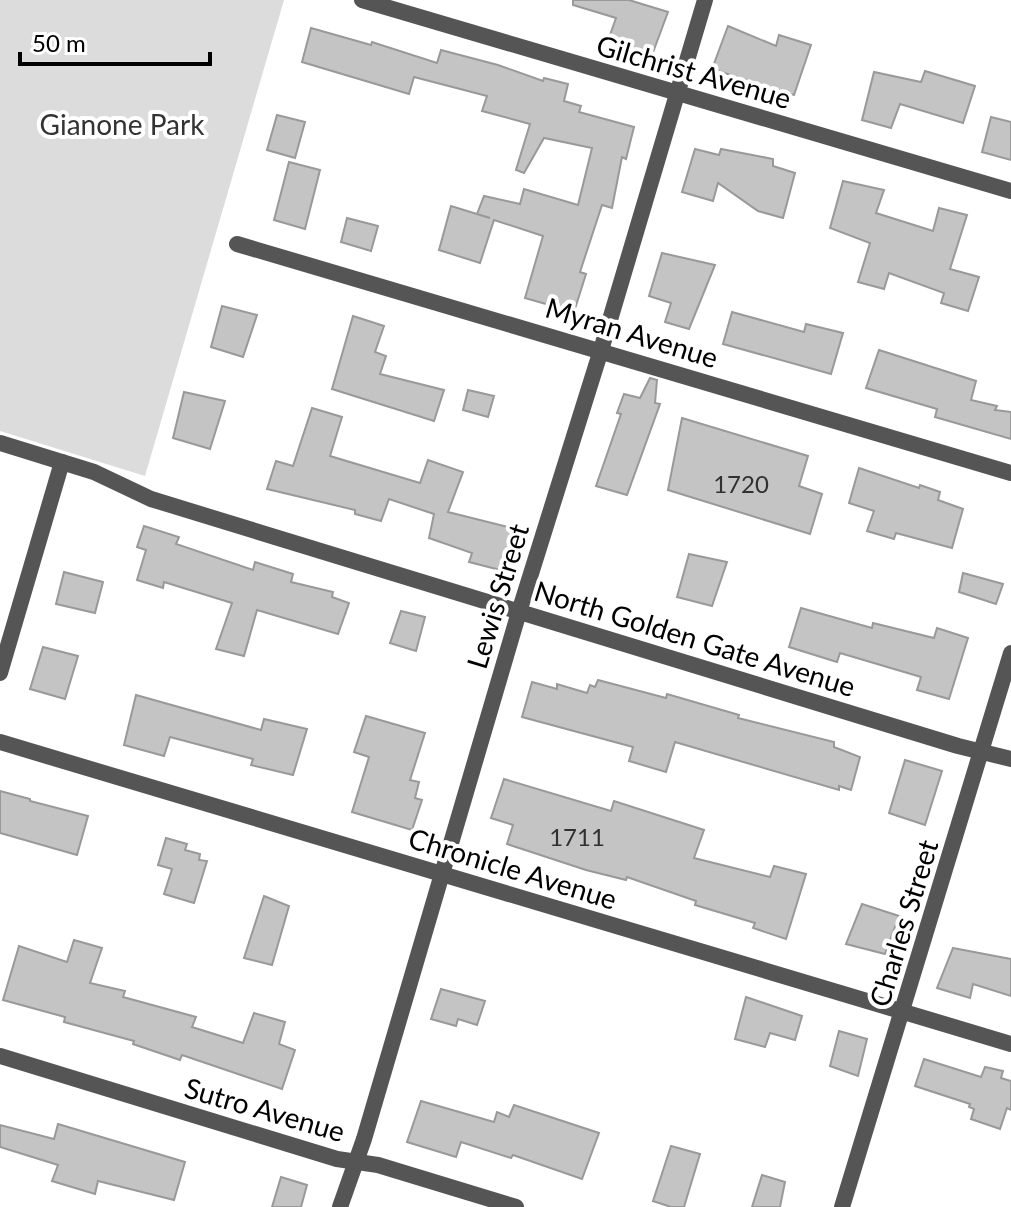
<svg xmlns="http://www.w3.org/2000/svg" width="1011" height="1207" font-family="Lato,sans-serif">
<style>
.green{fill:#dcdcdc}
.building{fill:#c4c4c4;stroke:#999;stroke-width:2}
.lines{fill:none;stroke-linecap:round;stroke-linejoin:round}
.street{stroke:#555;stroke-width:16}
.labels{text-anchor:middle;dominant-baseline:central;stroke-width:8;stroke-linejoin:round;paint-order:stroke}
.number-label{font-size:24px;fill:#313131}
.street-label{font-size:28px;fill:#000;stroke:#fff}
.park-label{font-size:28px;fill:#333;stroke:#fff}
</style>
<rect width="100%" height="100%" fill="#fff"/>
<polygon class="green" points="0,0 284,0 145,476 0,431"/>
<g class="building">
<polygon points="573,0 629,0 668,12 652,55 620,46 622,40 610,35 616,18 573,5"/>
<polygon points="728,26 776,46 779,35 811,45 794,95 712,69"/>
<polygon points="311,28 371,45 372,42 437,63 441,50 498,65 543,81 544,78 568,84 564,101 581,106 579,112 634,127 626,159 622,157 612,208 602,205 580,272 586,274 574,312 525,298 543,236 494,220 480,263 439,250 451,206 490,218 477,214 484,196 520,204 524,189 578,205 592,148 544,138 524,173 516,170 530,124 482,111 487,96 414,77 409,94 302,62"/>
<polygon points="925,71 975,86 963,123 900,104 891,128 862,120 874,72 921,82"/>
<polygon points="277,115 305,122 295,158 267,150"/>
<polygon points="991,117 1011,122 1011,160 982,152"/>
<polygon points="695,149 719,155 721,149 773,159 773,166 795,173 783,218 758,211 718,183 713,201 682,192"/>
<polygon points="289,162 320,170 305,229 274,220"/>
<polygon points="843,181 884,190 876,213 933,231 939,208 967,215 950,269 979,277 968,311 941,303 944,293 889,273 884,289 858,282 870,243 830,228"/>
<polygon points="347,218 378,226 371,251 341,242"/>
<polygon points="662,253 715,265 689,329 665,322 671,303 649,296"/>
<polygon points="222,306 257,315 243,357 211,347"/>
<polygon points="732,312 804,332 806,324 843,333 831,374 723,344"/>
<polygon points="353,316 384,326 375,352 386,356 380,374 444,390 434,421 332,389"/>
<polygon points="879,350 976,381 971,400 997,406 995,410 1011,412 1011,439 935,417 937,409 866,388"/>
<polygon points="650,378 657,380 655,403 660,404 627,495 596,486 621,414 617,413 624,394 640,398"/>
<polygon points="468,390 494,396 488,417 463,410"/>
<polygon points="184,392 225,401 210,449 173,438"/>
<polygon points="312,408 342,417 330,456 420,483 428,460 463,472 448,512 516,529 504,571 469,562 472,553 429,538 434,514 389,499 381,521 355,514 355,510 267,489 276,461 293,466"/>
<polygon points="682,418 808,456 799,486 822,494 810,534 668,490"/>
<polygon points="859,468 919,488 920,485 940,492 938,500 963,509 952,548 896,533 894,539 867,531 874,511 849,503"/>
<polygon points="144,526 179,537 176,544 253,570 255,562 293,574 291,582 333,592 332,597 349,603 338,634 257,610 244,656 216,649 232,603 164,582 163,588 137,580 146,550 137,547"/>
<polygon points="689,554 727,562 712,606 677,597"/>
<polygon points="64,572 103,582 95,613 56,604"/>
<polygon points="963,573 1003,584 996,604 959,592"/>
<polygon points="801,608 872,628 873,623 934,638 937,628 968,638 949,699 917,690 921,677 840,653 837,662 789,647"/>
<polygon points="401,611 425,617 416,651 390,643"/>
<polygon points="43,647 78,656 65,699 30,689"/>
<polygon points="598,680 666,698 667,694 739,715 738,718 834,742 834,747 860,757 851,790 839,786 839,790 675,742 666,772 629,761 633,747 522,717 532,682 557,689 557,684 587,693 590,685 595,687"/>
<polygon points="136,695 261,730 264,719 307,729 293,775 251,765 253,759 170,737 164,756 124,745"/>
<polygon points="366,716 425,733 410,780 419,782 415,798 422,800 412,830 352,812 369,757 354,752"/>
<polygon points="905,760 942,771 925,825 889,813"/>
<polygon points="504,779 611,811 614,801 704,830 694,858 770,877 774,866 806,874 786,939 753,928 755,923 695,905 696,901 627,877 626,880 586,870 507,844 513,825 491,818"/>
<polygon points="0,791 30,799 30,801 88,816 77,855 0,833"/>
<polygon points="166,838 187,844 185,850 200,854 199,860 207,861 194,903 164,894 172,869 158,865"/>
<polygon points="264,896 289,906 272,965 244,958"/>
<polygon points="862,904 899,916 885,954 846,944"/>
<polygon points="74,940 102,948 90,983 125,991 123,997 196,1017 192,1027 243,1043 254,1013 285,1022 279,1044 295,1050 282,1089 182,1055 180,1060 133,1044 134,1041 64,1022 65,1017 3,1000 19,946 67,962"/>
<polygon points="953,948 1011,959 1011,996 973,984 970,998 937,988"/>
<polygon points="441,989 485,1001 477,1025 458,1019 456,1026 431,1019"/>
<polygon points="746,997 802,1016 795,1040 770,1033 765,1047 735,1039"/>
<polygon points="839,1031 867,1039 858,1076 830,1066"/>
<polygon points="924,1059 981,1077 985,1067 1003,1071 1001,1078 1011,1081 1011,1110 1007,1108 1000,1129 971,1119 974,1109 969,1107 970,1104 915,1086"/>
<polygon points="421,1101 494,1122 497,1112 509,1117 514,1105 599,1133 582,1179 513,1155 511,1158 461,1142 456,1157 407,1142"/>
<polygon points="58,1124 185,1162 174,1200 98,1181 95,1194 52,1181 58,1165 0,1147 0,1125 54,1139"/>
<polygon points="671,1146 700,1154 684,1207 671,1207 653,1201"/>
<polygon points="762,1175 785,1182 780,1207 752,1207"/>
<polygon points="281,1177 307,1185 301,1207 272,1207"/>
</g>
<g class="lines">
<g class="street">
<polyline points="362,0 1011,191"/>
<polyline points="237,244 1011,473"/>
<polyline points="0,443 94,472 151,499 958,746 1011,759"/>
<polyline points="0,673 62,462"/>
<polyline points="0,742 1011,1044"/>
<polyline points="0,1056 337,1159 378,1165 516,1207"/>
<polyline points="340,1207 364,1139 519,612 601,350 705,0"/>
<polyline points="842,1207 1011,653"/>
</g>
</g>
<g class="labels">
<g class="number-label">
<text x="741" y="483">1720</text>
<text x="577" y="836">1711</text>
</g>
<g class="street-label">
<text transform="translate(694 71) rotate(16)">Gilchrist Avenue</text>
<text transform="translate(632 332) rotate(17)">Myran Avenue</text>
<text transform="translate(497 596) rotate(-73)">Lewis Street</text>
<text transform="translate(695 638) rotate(17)">North Golden Gate Avenue</text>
<text transform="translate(513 868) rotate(17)">Chronicle Avenue</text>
<text transform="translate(903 923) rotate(-73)">Charles Street</text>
<text transform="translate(265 1109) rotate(16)">Sutro Avenue</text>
</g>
<g class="park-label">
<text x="122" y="124">Gianone Park</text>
</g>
</g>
<path d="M20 52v12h190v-12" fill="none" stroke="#000000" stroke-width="4"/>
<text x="32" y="52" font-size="24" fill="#000000" stroke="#ffffff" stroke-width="6" paint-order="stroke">50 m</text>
</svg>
